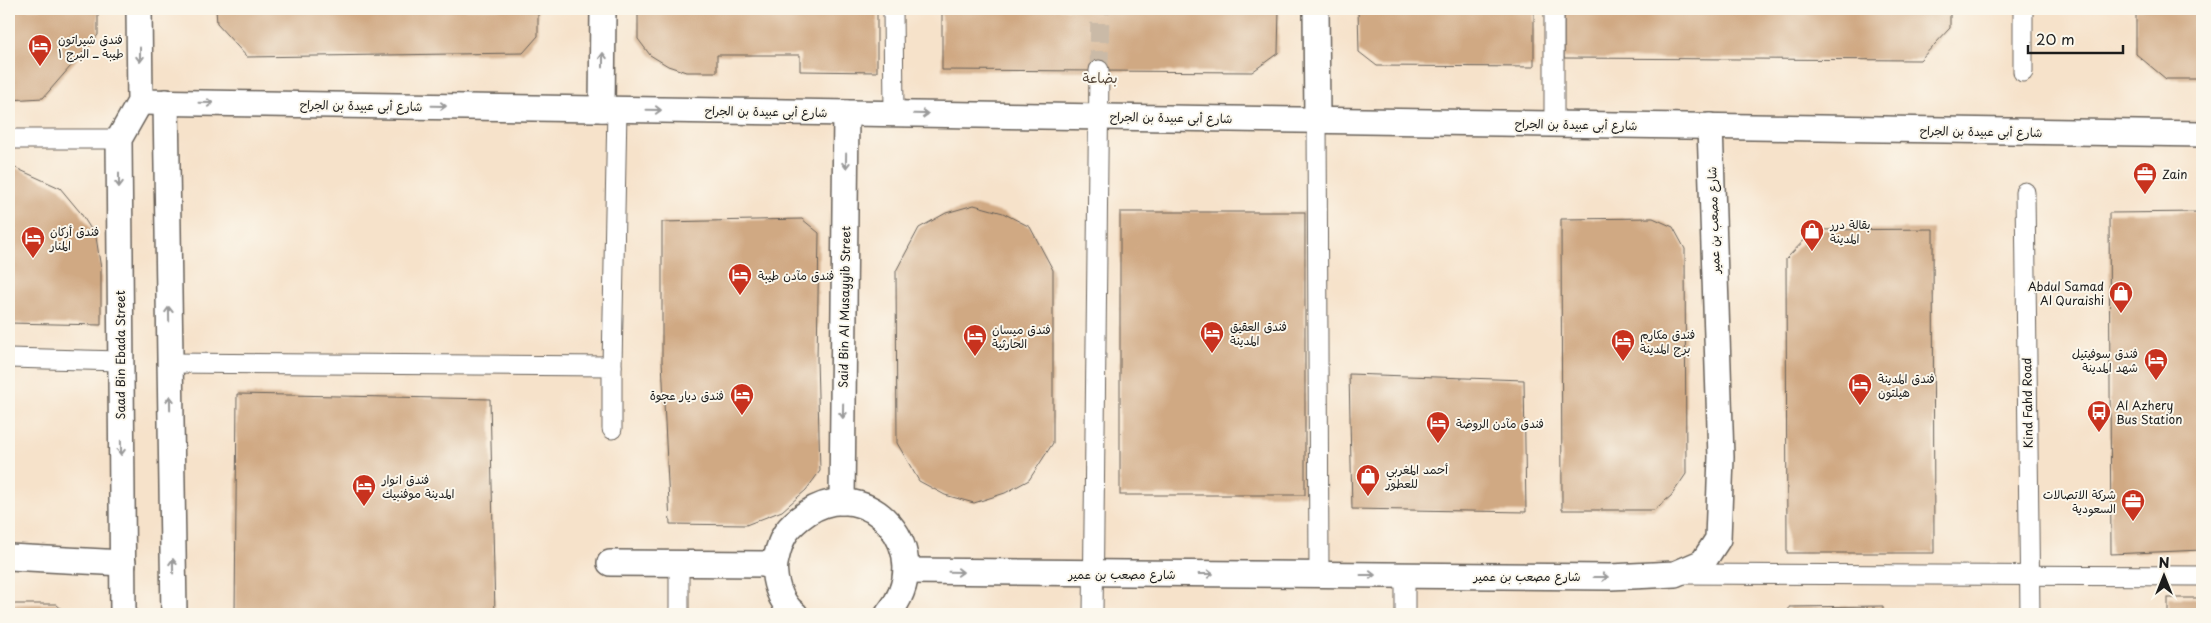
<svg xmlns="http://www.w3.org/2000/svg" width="2211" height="623" font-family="'Playpen Sans','Playpen Sans Arabic',sans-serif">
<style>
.building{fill:#d0a983}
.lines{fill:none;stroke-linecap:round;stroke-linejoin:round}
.pedestrian-tunnel{stroke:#cabaa7;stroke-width:19;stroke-dasharray:19 9;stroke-linecap:butt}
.pedestrian-casing{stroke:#686159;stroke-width:21}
.minor-casing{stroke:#686159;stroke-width:28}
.pedestrian{stroke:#fff;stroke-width:19}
.minor{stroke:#fff;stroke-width:25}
.oneway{stroke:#999}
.labels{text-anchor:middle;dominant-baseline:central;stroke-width:4;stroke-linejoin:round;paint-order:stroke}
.poi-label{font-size:12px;fill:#1c1c1c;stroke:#fbf7ec;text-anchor:start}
.street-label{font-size:12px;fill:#1c1c1c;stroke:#fbf7ec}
.neighbourhood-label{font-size:14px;fill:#5b4d40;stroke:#fbf7ec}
</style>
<rect width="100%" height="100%" fill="#fbf7ec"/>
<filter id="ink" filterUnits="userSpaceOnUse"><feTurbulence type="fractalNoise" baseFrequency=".02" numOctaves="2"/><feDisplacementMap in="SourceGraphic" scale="10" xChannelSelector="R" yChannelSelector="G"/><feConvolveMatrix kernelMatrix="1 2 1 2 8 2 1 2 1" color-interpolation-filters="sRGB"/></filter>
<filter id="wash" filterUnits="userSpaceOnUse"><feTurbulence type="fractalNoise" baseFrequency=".0096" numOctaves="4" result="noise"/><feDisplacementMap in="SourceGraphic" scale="20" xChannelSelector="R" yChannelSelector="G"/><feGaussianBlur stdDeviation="1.12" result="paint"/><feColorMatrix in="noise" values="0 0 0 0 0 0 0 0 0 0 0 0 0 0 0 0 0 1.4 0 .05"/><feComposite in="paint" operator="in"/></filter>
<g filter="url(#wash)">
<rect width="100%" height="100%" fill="#f6e2ca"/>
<g id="blocks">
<g class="building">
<polygon points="9,9 98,9 98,35 43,98 9,100"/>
<polygon points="216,9 538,9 538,36 523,53 247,57 217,24"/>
<polygon points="638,9 877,9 877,72 800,71 800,55 717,55 717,72 686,72 668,66 650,55 638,39"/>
<polygon points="942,9 1279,9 1278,53 1252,72 942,70"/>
<polygon points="1358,9 1534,9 1534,67 1377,66 1359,52"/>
<polygon points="1564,9 1950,9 1950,28 1920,60 1564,58"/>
<polygon points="2136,9 2202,9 2202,79 2166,79 2136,54"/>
<polygon points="9,165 60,188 80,212 96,237 101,269 101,325 9,323"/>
<polygon points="974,205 1003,213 1030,227 1053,270 1053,443 1029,480 1005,493 974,503 945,495 919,481 897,443 896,271 919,228 946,213"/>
<rect x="1120" y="212" width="185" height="283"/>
<polygon points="2202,212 2202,550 2111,554 2109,213"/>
<polygon points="1653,218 1673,227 1685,249 1686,474 1671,496 1654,510 1562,510 1561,219"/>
<polygon points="802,219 819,233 817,359 820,471 806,490 782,511 746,525 670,524 662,361 662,222"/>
<polygon points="1933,229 1934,553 1787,553 1786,259 1814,230"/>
<polygon points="1349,374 1524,380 1526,512 1352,509"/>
<polygon points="237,394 490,399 495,614 235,614"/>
<rect x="2168" y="598" width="34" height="16"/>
<polygon points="9,604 56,604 67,614 9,614"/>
<polygon points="1883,606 1883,614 1789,614 1789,607"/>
</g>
</g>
</g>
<g filter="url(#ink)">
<use href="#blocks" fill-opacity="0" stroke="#686159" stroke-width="1"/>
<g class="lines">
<polyline class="pedestrian-tunnel" points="1099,70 1100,9"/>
<g class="pedestrian-casing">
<g id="pedestrian">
<polyline points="893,9 894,113"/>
<polyline points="1554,9 1554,123"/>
<polyline points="2023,9 2023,72"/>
<polyline points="1317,119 1319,575"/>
<polyline points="9,139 119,139"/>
<polyline points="2025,192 2030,614"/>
<polyline points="9,358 120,361"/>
<polyline points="169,363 612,366 612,429"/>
<polyline points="612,366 617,109"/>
<polyline points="679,563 679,614"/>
<polyline points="1681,574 2202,576"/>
<polyline points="1093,614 1099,70"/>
<polyline points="1405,614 1405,575"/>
</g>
</g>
<g class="minor-casing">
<g id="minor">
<polyline points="1316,9 1317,119"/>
<polyline points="140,102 2202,134"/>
<polyline points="166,102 174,614"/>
<polyline points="602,109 603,9"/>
<polyline points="842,502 846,113"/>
<polyline points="9,557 123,563"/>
<polyline points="610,563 774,564"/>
<polyline points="907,571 1610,577 1675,574 1703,562 1718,539 1721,457 1710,126"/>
<polyline points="123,614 119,139 140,102 139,9"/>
<path d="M795 614C780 603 771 576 776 559 781 536 787 527 807 513 868 472 940 552 888 614"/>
</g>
</g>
<use href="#pedestrian" class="pedestrian"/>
<use href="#minor" class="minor"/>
</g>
<defs><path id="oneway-shaft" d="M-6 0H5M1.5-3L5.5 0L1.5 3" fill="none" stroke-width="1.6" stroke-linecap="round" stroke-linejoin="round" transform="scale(1.25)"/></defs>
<g class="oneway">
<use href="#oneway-shaft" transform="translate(140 55) rotate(90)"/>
<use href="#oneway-shaft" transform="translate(603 60) rotate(-90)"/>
<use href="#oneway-shaft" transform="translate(206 103) rotate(1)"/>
<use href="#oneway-shaft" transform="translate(439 106) rotate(1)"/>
<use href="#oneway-shaft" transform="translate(654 110) rotate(1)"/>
<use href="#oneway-shaft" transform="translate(921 114) rotate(1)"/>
<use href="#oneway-shaft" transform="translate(846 161) rotate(91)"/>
<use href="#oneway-shaft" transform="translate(119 180) rotate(90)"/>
<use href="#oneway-shaft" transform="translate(169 314) rotate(-91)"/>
<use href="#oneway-shaft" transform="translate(170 403) rotate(-91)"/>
<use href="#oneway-shaft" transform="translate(843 411) rotate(91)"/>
<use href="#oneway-shaft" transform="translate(121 448) rotate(89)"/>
<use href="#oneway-shaft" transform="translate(173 566) rotate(-91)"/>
<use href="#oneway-shaft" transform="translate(956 572) rotate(1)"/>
<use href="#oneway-shaft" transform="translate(1206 574)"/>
<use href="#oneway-shaft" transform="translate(1368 575)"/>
<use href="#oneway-shaft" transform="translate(1601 577)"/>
</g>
</g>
<defs>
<g id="hotel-pin" transform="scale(1.25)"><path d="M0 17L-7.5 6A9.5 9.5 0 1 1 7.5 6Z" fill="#c8321e" stroke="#fbf7ec"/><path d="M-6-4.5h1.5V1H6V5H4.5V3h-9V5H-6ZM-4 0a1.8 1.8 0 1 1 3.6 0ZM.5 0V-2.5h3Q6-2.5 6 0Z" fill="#fff"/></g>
<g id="office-pin" transform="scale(1.25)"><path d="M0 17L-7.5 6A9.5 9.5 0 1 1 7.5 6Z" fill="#c8321e" stroke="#fbf7ec"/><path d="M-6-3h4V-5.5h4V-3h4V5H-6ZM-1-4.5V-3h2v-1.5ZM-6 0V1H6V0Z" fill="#fff"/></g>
<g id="shop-pin" transform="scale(1.25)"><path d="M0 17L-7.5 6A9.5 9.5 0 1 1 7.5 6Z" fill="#c8321e" stroke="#fbf7ec"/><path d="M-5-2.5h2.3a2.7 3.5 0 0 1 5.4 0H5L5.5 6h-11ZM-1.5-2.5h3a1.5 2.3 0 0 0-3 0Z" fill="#fff"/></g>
<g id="bus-pin" transform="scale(1.25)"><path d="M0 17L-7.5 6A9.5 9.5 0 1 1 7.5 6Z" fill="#c8321e" stroke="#fbf7ec"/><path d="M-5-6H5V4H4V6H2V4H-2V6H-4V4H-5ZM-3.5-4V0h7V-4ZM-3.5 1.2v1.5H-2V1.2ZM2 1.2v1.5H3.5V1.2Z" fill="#fff"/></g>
</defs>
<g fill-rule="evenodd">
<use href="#hotel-pin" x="40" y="46"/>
<use href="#office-pin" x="2145" y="174"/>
<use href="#shop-pin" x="1812" y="231"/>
<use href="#hotel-pin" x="33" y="238"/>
<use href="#hotel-pin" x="740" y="275"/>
<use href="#shop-pin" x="2121" y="293"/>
<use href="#hotel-pin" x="1212" y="333"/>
<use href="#hotel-pin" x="975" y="336"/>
<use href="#hotel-pin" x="1623" y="341"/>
<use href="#hotel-pin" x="2156" y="360"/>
<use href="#hotel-pin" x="1860" y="385"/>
<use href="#hotel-pin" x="742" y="395"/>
<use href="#bus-pin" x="2099" y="412"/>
<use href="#hotel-pin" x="1438" y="423"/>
<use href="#shop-pin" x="1368" y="476"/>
<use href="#hotel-pin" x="364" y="486"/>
<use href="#office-pin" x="2133" y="501"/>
</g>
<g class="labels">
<g class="poi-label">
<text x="58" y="39">فندق شيراتون<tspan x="58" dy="14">طيبة ــ البرج ١</tspan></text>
<text x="2162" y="174">Zain</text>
<text x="1830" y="224">بقالة درر<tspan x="1830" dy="14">المدينة</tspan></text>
<text x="50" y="231">فندق أركان<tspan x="50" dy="14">المنار</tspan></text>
<text x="758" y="275">فندق مآدن طيبة</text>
<text x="2104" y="286" text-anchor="end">Abdul Samad<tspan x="2104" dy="14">Al Quraishi</tspan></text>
<text x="1230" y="326">فندق العقيق<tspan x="1230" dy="14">المدينة</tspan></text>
<text x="992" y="329">فندق ميسان<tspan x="992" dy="14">الحارثية</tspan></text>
<text x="1640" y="334">فندق مكارم<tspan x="1640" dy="14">برج المدينة</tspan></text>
<text x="2138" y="353" text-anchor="end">فندق سوفيتيل<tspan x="2138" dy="14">شهد المدينة</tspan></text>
<text x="1878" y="378">فندق المدينة<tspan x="1878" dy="14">هيلتون</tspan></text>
<text x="724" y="395" text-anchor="end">فندق ديار عجوة</text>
<text x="2116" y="405">Al Azhery<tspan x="2116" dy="14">Bus Station</tspan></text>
<text x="1456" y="423">فندق مآدن الروضة</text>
<text x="1386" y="469">أحمد المغربي<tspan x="1386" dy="14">للعطور</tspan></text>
<text x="382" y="479">فندق انوار<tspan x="382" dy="14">المدينة موفنبيك</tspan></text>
<text x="2116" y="494" text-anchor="end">شركة الاتصالات<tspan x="2116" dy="14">السعودية</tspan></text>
</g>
<g class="street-label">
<text transform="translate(361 105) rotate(1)">شارع أبى عبيدة بن الجراح</text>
<text transform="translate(766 111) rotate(1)">شارع أبى عبيدة بن الجراح</text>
<text transform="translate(1171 117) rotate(1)">شارع أبى عبيدة بن الجراح</text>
<text transform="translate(1576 124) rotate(1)">شارع أبى عبيدة بن الجراح</text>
<text transform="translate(1981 131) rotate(1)">شارع أبى عبيدة بن الجراح</text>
<text transform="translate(1713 220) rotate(-92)">شارع مصعب بن عمير</text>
<text transform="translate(844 307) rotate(-89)">Said Bin Al Musayyib Street</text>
<text transform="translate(120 355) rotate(-90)">Saad Bin Ebada Street</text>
<text transform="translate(2027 403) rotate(-91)">Kind Fahd Road</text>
<text x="1122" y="574">شارع مصعب بن عمير</text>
<text x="1527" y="576">شارع مصعب بن عمير</text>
</g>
<g class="neighbourhood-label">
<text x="1100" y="77">بضاعة</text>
</g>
</g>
<rect width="2211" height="623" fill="none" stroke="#fbf7ec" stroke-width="30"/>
<g transform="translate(2164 576)" stroke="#fbf7ec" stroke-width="4" paint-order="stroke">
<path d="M0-4L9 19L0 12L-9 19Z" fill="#1c1c1c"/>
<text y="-8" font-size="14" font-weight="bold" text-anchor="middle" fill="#1c1c1c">N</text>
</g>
<path d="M2028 45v8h95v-8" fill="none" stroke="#1c1c1c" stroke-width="2.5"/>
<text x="2036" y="45" font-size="15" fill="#1c1c1c" stroke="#fbf7ec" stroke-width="4" paint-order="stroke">20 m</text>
</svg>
